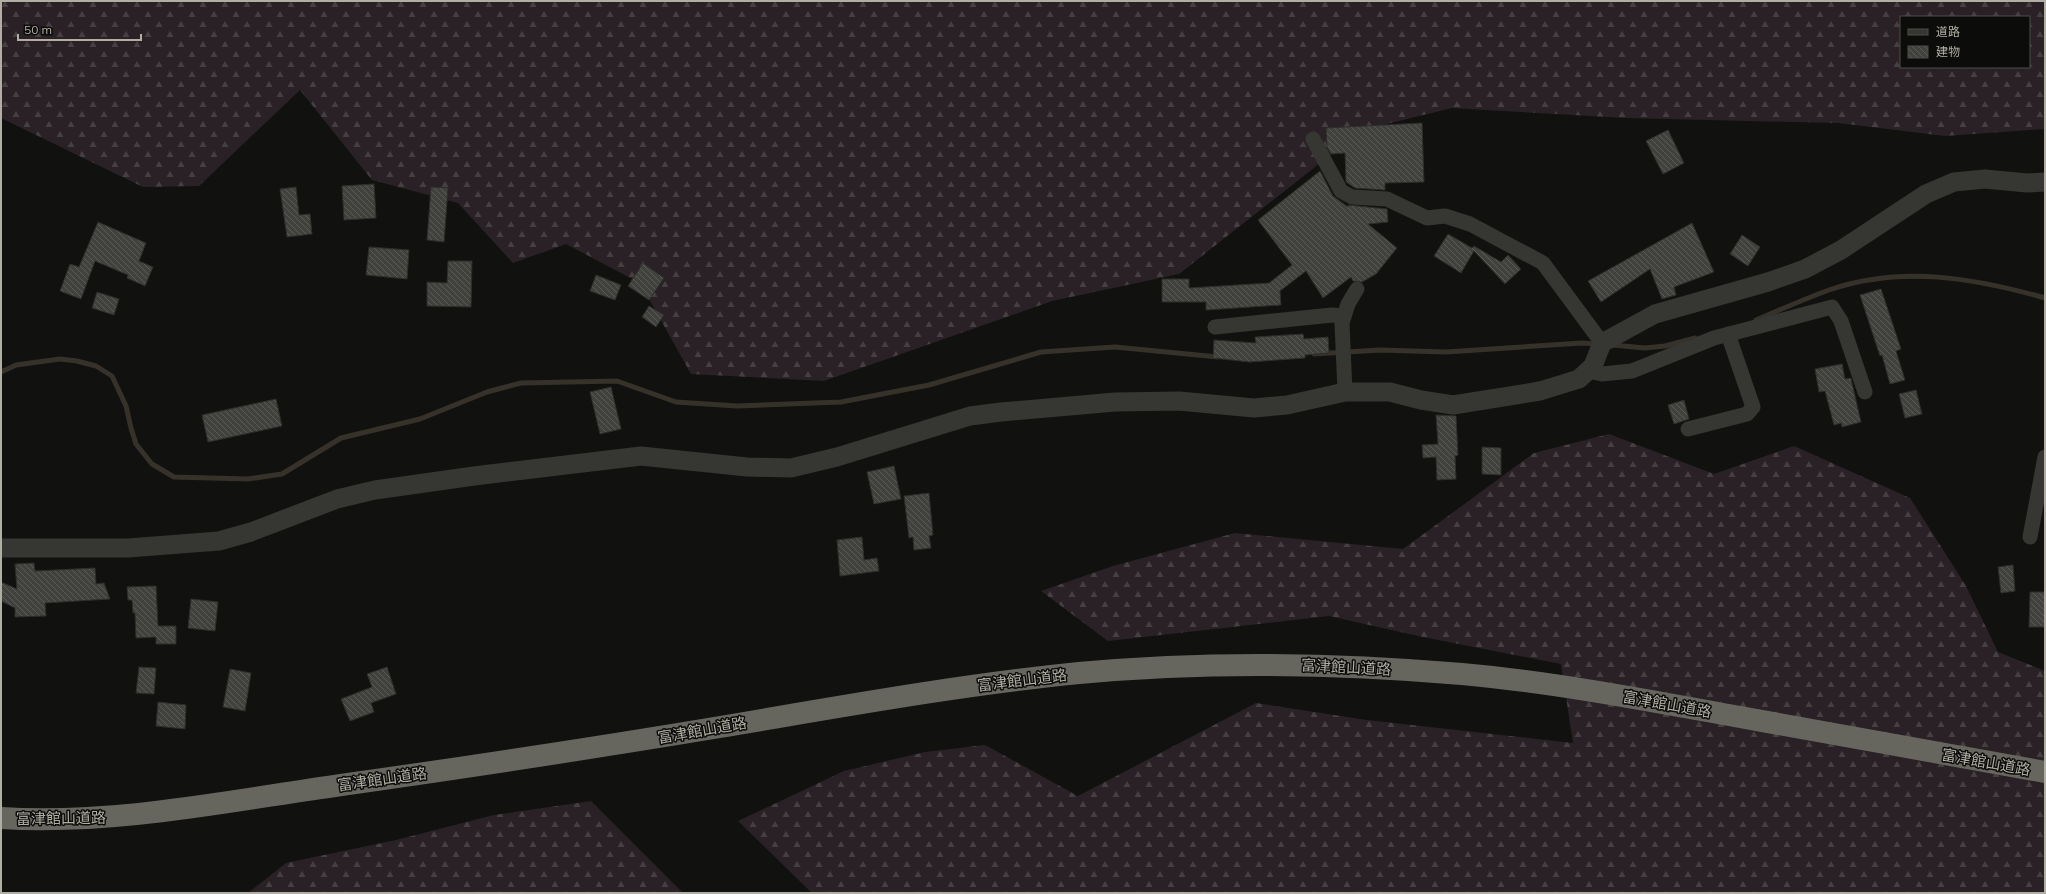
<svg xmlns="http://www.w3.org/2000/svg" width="2046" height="894" font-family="Mulish,'Noto Sans JP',sans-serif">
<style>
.forest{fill:url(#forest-firs);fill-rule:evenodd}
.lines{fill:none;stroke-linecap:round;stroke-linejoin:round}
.stream{stroke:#36322a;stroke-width:5}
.building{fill:url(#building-back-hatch);stroke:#2d2d2a}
.minor{stroke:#363632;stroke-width:15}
.tertiary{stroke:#363632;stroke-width:19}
.motorway{stroke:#67665e;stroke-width:22}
.labels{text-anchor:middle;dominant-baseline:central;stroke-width:3;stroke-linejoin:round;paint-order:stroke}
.street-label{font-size:15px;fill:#b1afa3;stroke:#0c0c0b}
</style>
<defs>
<pattern id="forest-firs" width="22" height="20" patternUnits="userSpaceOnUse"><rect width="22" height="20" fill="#292126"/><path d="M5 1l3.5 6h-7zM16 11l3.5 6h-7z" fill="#463f42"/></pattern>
<pattern id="building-back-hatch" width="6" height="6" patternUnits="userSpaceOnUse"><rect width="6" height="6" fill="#41413d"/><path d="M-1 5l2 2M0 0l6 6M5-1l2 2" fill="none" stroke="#5a5a56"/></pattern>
</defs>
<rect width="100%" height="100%" fill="#111110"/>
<g class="forest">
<path d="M1 1H2045V129L1945 136 1838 123 1626 118 1452 108 1362 130 1179 274 1052 301 824 381 691 374 640 283 566 244 513 263 458 203 372 180 300 90 199 186 143 187 1 118ZM1901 17H2029V67H1901Z"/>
<polygon points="1609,434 1714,474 1794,446 1910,498 1966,586 1998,652 2045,671 2045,893 812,893 738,821 844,771 925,752 985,745 1078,796 1256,703 1367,720 1573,743 1561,664 1418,636 1329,616 1108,641 1041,591 1113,566 1235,533 1403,549 1534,453"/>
<polygon points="591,801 683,893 248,893 286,863 396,840 494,815"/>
</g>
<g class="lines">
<g class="stream">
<path d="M1756 320C1780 310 1804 299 1829 290 1902 265 1974 278 2045 298"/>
<polyline points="1612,345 1645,348 1665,346 1695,338"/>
<polyline points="1314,354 1380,350 1446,352 1582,343 1598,344"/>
<polyline points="1,372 16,365 60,359 77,361 96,366 112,376 126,406 131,428 136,444 152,464 174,477 248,479 282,474 341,438 420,419 487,392 521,383 617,381 676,402 737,406 841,402 929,385 1041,352 1115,347 1218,357"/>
</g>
</g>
<g class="building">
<polygon points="1422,123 1424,182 1385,183 1385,190 1355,188 1346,182 1345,153 1331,154 1327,147 1326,128"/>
<polygon points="1668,130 1684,163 1663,174 1646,141"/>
<polygon points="1320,171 1333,196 1348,207 1348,205 1387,209 1388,222 1368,224 1397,248 1376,274 1362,282 1353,281 1351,277 1323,298 1306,271 1280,291 1281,305 1206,310 1206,302 1162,302 1162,279 1189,279 1189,288 1269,283 1292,265 1258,220"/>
<polygon points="374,184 376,218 344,220 342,186"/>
<polygon points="296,187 299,215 310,214 312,234 287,237 280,189"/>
<polygon points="431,187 448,188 444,242 427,240"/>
<polygon points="98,222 146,243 139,261 153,267 145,286 127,278 128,275 95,261 81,299 60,291 70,264 79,267"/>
<polygon points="1692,223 1714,272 1674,287 1676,295 1662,299 1650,269 1601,302 1588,281"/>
<polygon points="1448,234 1472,248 1474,246 1501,262 1508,255 1521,269 1505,284 1474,251 1461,273 1434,256"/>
<polygon points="1742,235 1760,247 1748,266 1730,254"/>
<polygon points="369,247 409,250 407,279 366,275"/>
<polygon points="448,261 472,261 471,307 427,306 427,282 447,283"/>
<polygon points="643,263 664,278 649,300 628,286"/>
<polygon points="596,275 621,285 615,300 590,291"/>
<polygon points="1881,289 1901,349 1896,351 1905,380 1890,384 1882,355 1880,356 1860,295"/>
<polygon points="97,292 119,299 114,315 92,308"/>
<polygon points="649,306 664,315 656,327 642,317"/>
<polygon points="1303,334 1304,339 1328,337 1329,353 1305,355 1305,358 1250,362 1213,358 1214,340 1256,343 1255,337"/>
<polygon points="1842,364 1845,379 1851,378 1851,379 1861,422 1842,427 1841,423 1834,425 1825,391 1819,392 1815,369"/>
<polygon points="611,387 621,429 600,434 590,392"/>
<polygon points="1916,390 1922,414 1905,418 1899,394"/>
<polygon points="276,399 282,426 208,442 202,415"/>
<polygon points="1684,400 1689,419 1674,424 1668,405"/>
<polygon points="1436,415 1456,416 1458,455 1455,456 1456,479 1437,480 1436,457 1423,458 1422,445 1438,444"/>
<polygon points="1482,447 1501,448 1501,475 1482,474"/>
<polygon points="894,466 901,499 874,504 867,472"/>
<polygon points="929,493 933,535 929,536 931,548 914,550 913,537 909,538 904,496"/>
<polygon points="862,537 864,560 877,558 879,571 840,576 837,540"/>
<polygon points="34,563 35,571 95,568 96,584 104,583 110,599 45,603 46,616 15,617 15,608 1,601 1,582 17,589 15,564"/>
<polygon points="2013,565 2015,591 2001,593 1998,567"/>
<polygon points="156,586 158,626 176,626 176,644 156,644 156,637 136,638 135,613 133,613 132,600 128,600 127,587"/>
<polygon points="2030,592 2045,592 2045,627 2029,627"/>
<polygon points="191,599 218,602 215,631 188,628"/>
<polygon points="139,667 156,668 154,694 136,693"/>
<polygon points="387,667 396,694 371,703 374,712 350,721 341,699 372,687 367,674"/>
<polygon points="230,669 251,673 245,711 223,707"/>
<polygon points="158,702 186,705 185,729 156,726"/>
</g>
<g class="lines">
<g class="minor">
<polyline points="1313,139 1341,191 1352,197 1387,199 1427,218 1445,216 1470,224 1543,263 1602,343"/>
<polyline points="1215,327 1332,315 1344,316"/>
<polyline points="1588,371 1602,374 1632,371 1714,338 1832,307 1841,321 1865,392"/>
<polyline points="1345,392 1342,323 1348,304 1357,289"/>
<polyline points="1688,429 1747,414 1753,407 1728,334"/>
<polyline points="2030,537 2045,457"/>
</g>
<polyline class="tertiary" points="1,548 128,548 219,541 251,532 337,499 375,490 474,476 641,456 747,467 791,468 837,457 970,416 1001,412 1115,402 1179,401 1254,408 1287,405 1345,392 1390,392 1421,400 1453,405 1540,391 1579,379 1593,366 1602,343 1655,314 1768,282 1805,269 1841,250 1926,194 1954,182 1985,179 2027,183 2045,182"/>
<path class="motorway" d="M1 818C115 825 228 801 341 785 468 767 594 748 720 727 839 707 959 685 1079 673 1207 661 1335 663 1462 674 1551 682 1641 699 1729 715 1834 734 1940 753 2045 772"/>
</g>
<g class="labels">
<g class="street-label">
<text transform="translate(1346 667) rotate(3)">富津館山道路</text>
<text transform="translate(1022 680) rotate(-7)">富津館山道路</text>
<text transform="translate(1667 704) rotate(10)">富津館山道路</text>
<text transform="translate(702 730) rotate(-10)">富津館山道路</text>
<text transform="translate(1986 762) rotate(10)">富津館山道路</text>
<text transform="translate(382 779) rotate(-8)">富津館山道路</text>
<text transform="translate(61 818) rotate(-1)">富津館山道路</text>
</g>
</g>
<rect width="2046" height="894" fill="none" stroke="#b1afa3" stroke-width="4"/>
<rect x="1900" y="16" width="130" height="52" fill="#0c0c0b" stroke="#4e4d48"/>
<rect x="1908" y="29" width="20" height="6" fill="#363632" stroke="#4e4d48"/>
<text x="1936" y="36" font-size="12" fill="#b1afa3">道路</text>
<rect x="1908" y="46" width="20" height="12" fill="url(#building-back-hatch)" stroke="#4e4d48"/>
<text x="1936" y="56" font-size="12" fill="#b1afa3">建物</text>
<path d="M18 34v6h123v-6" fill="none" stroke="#b1afa3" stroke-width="2"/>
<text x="24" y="34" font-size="12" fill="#b1afa3" stroke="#0c0c0b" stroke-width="3" paint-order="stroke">50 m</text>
</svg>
